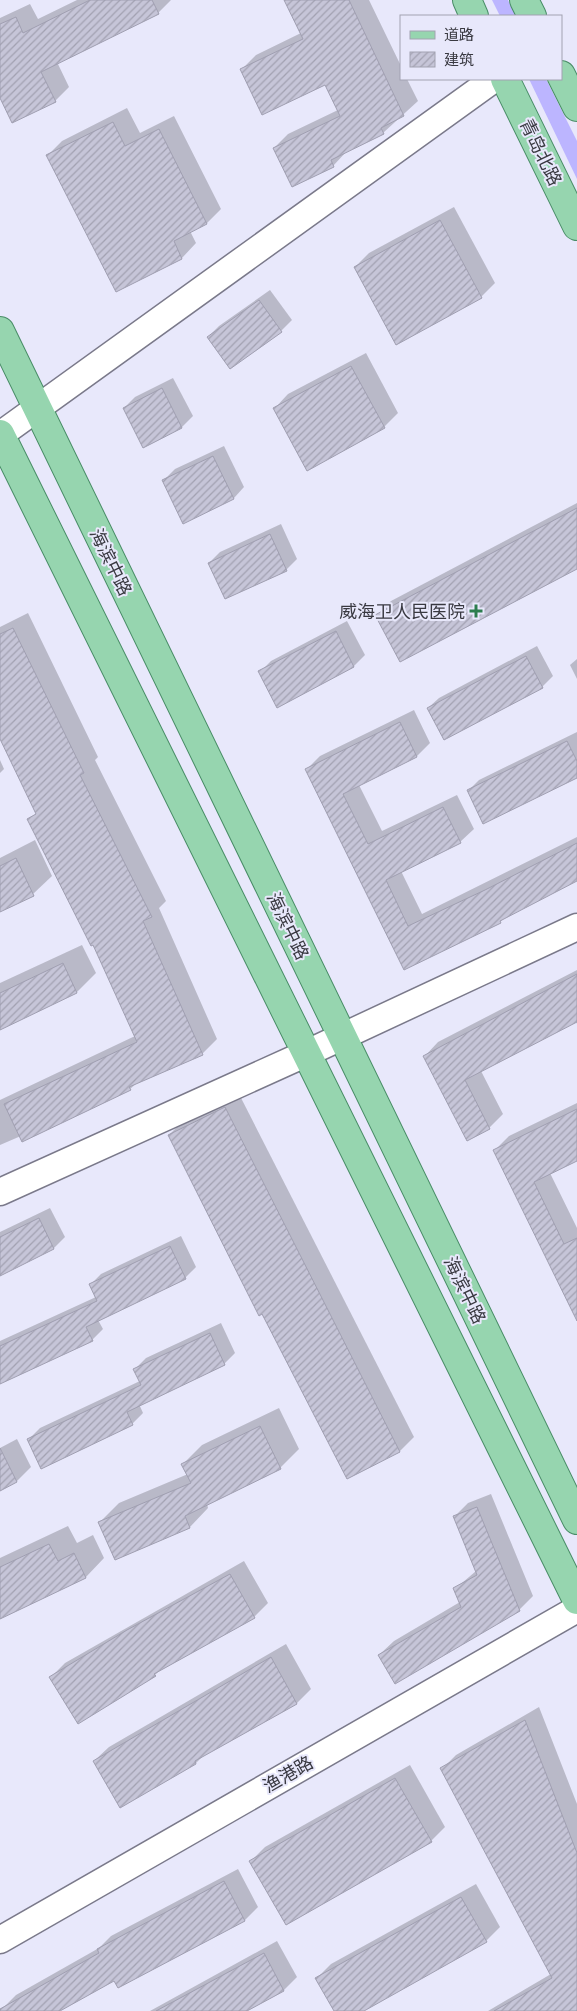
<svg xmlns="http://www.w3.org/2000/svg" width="577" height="2011" font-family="'PT Sans','Noto Sans SC',sans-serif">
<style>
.green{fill:#bcb5ff}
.shadow{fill:#0003}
.building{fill:url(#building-hatch);stroke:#a09fb1}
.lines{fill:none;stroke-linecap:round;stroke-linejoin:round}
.minor-casing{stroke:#7a798a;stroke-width:29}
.major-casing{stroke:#488c66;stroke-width:30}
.minor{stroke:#fff;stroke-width:26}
.major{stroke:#96d5af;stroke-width:28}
.poi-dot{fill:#2c7d4e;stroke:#e8e8fb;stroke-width:2}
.labels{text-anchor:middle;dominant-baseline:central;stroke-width:4;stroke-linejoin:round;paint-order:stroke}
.street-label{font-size:18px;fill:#393941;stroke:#e8e8fb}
.poi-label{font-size:18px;fill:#393941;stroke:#e8e8fb;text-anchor:end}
</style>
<defs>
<pattern id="building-hatch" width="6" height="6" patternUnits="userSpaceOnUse" patternTransform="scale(1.25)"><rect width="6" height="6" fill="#c6c5d8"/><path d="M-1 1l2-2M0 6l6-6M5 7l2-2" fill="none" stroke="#a2a1b1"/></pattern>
</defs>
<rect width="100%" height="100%" fill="#e8e8fb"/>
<g class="green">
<polygon points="492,0 508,0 516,16 500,16"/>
<polygon points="529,79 546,79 577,141 577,179"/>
</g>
<g class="shadow">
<polygon points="77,0 171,0 158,13 57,62 69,87 55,101 0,95 0,18 30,4 38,19"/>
<polygon points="286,0 369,0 401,66 401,79 407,79 418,101 383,133 347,151 333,166 274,148 288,134 338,110 325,83 242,69 256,55 301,33"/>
<polygon points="127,108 140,133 174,116 221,209 207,223 190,231 196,243 182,258 117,290 48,155 62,141"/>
<polygon points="454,207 495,283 481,297 355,267 369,253"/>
<polygon points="270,290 292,320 281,331 230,367 208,337 219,326"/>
<polygon points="366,353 398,413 384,427 274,409 288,394"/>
<polygon points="173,378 193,416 182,427 124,408 135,397"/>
<polygon points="224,446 244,487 234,498 164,480 175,469"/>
<polygon points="577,503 577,568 377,615 391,601"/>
<polygon points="281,524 297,559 286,570 209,563 220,552"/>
<polygon points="28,613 98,757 95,760 166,901 159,908 217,1039 202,1054 137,1083 130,1089 0,1145 0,1100 135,1036 94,943 31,819 37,812 0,736 0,627"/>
<polygon points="347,621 365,655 354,666 260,672 271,661"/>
<polygon points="537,646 553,676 542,687 428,708 439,698"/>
<polygon points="577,659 577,679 570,665"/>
<polygon points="414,710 430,743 417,756 359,785 382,831 457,795 474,829 460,842 401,871 422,914 577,837 577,879 507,916 500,922 405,969 307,769 320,756"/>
<polygon points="577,732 577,776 468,791 479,780"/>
<polygon points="0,760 4,769 0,773"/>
<polygon points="35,840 52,876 33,894 0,911 0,858"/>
<polygon points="82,945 96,973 77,992 0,1029 0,983"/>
<polygon points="577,970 577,1024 576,1021 481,1071 503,1114 489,1128 424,1057 438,1042"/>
<polygon points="239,1094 414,1437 400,1451 348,1478 169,1135 183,1121"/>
<polygon points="577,1103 577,1160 550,1173 577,1228 577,1297 495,1150 509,1136"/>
<polygon points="50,1208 65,1237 54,1248 0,1275 0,1232"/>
<polygon points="181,1236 196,1267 185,1278 98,1320 103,1329 92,1340 0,1383 0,1341 96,1297 90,1285 101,1274"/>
<polygon points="221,1323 235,1353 224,1364 139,1404 143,1413 132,1424 29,1439 40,1428 140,1381 135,1369 146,1358"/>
<polygon points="279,1408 299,1449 280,1468 207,1504 208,1508 190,1527 100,1522 119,1503 188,1474 183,1464 202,1445"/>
<polygon points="17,1439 31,1467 17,1481 0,1490 0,1448"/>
<polygon points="491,1494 533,1596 519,1610 379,1655 394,1641 460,1602 455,1589 476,1571 454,1517 468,1503"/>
<polygon points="68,1526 77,1543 93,1535 104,1558 86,1577 0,1617 0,1558"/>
<polygon points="244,1561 268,1603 254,1617 162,1668 155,1675 78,1722 51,1677 65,1663"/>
<polygon points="286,1644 311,1689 297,1703 203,1756 196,1763 121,1806 94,1761 109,1747"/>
<polygon points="539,1707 577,1804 577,2011 488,2011 551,1974 442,1769 456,1755"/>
<polygon points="410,1765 445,1827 431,1841 251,1861 265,1847"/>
<polygon points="238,1869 258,1907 245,1920 118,1987 114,1979 57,2011 4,2011 3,2008 16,1995 99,1948 111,1936"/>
<polygon points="476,1884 500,1927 486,1941 361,2011 335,2011 317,1978 331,1964"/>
<polygon points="277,1941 297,1977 284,1990 245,2011 150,2011"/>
</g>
<g class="building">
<polygon points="90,0 152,0 159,14 41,72 56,102 12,123 0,98 0,24 16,17 23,33"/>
<polygon points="284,0 349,0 404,116 381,128 384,134 331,160 334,167 292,187 273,148 340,116 325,85 262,115 240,69 303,39"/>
<polygon points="113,122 125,146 159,129 207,224 174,241 182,259 116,292 46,155"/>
<polygon points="440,220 482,298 396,345 354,267"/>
<polygon points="259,300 282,332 230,369 207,337"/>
<polygon points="351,366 385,428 307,471 273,408"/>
<polygon points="162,388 182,428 143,448 123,408"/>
<polygon points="213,456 234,499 183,524 162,480"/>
<polygon points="577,508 577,569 400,662 375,615"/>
<polygon points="270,534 287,571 225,599 208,563"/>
<polygon points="13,628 84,773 80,775 152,917 143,921 203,1055 129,1087 131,1090 22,1142 4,1104 137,1042 93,945 91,946 27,819 36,814 0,739 0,634"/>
<polygon points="336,631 354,667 277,708 258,671"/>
<polygon points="526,656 543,688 444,740 427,708"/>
<polygon points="400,722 417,757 343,794 368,844 443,807 461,843 386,880 408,926 485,890 577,843 577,881 500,921 501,923 404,970 305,769"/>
<polygon points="567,741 577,761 577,778 483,824 467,790"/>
<polygon points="16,858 34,896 0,912 0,866"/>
<polygon points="63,963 77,993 0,1030 0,993"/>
<polygon points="577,974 577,1022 465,1080 490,1129 467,1141 423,1056"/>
<polygon points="225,1107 400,1452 347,1479 262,1314 259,1316 168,1135"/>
<polygon points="577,1109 577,1161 534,1182 564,1244 577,1238 577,1321 493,1150"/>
<polygon points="39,1218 54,1249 0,1276 0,1237"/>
<polygon points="170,1246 186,1279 86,1327 93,1341 0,1384 0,1346 97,1301 89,1284"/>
<polygon points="210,1333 225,1365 127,1412 133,1425 41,1469 27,1439 141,1385 133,1369"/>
<polygon points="260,1426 281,1469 185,1516 190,1528 115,1560 98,1522 191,1483 181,1464"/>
<polygon points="0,1448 17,1482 0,1491"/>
<polygon points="477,1507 520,1611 395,1684 378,1655 461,1607 453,1588 477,1575 453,1516"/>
<polygon points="49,1544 58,1561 74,1553 86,1578 0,1619 0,1567"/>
<polygon points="230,1574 255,1618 154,1674 156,1676 78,1724 49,1677 127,1630"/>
<polygon points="271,1657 297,1704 195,1761 196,1764 120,1808 93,1761"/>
<polygon points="525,1720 577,1853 577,2011 494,2011 552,1978 440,1768"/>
<polygon points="395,1778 432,1842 286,1925 249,1861"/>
<polygon points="224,1881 245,1921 118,1988 114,1981 60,2011 0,2011 0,2009 99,1953 97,1949"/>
<polygon points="461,1897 487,1942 364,2011 334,2011 315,1978"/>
<polygon points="264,1953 284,1991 247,2011 156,2011"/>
</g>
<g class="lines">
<g class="minor-casing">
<g id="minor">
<polyline points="0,435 494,79"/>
<polyline points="0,1192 305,1054 577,927"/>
<polyline points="0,1940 577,1609"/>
</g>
</g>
<g class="major-casing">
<g id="major">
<polyline points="467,0 474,16"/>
<polyline points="524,0 532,16"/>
<polyline points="561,75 577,107"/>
<polyline points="505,79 577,226"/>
<polyline points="0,331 577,1520"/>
<polyline points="0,434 577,1600"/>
</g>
</g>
<use href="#minor" class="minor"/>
<use href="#major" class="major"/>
</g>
<path class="poi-dot" d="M473.5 603.5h5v5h5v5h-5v5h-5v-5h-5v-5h5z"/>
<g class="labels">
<g class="street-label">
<text transform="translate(541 152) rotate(64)">青岛北路</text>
<text transform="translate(111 562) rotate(64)">海滨中路</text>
<text transform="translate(288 926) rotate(64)">海滨中路</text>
<text transform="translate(465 1290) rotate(64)">海滨中路</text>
<text transform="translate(288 1774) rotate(-30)">渔港路</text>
</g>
<g class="poi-label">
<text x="465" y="611">威海卫人民医院</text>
</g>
</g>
<rect x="400" y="15" width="162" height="65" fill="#e8e8fb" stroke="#a2a2b1"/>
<rect x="410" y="31" width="25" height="8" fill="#96d5af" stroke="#a2a2b1"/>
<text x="444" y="40" font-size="15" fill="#393941">道路</text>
<rect x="410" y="52" width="25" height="15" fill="url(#building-hatch)" stroke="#a2a2b1"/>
<text x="444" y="65" font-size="15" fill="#393941">建筑</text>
</svg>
